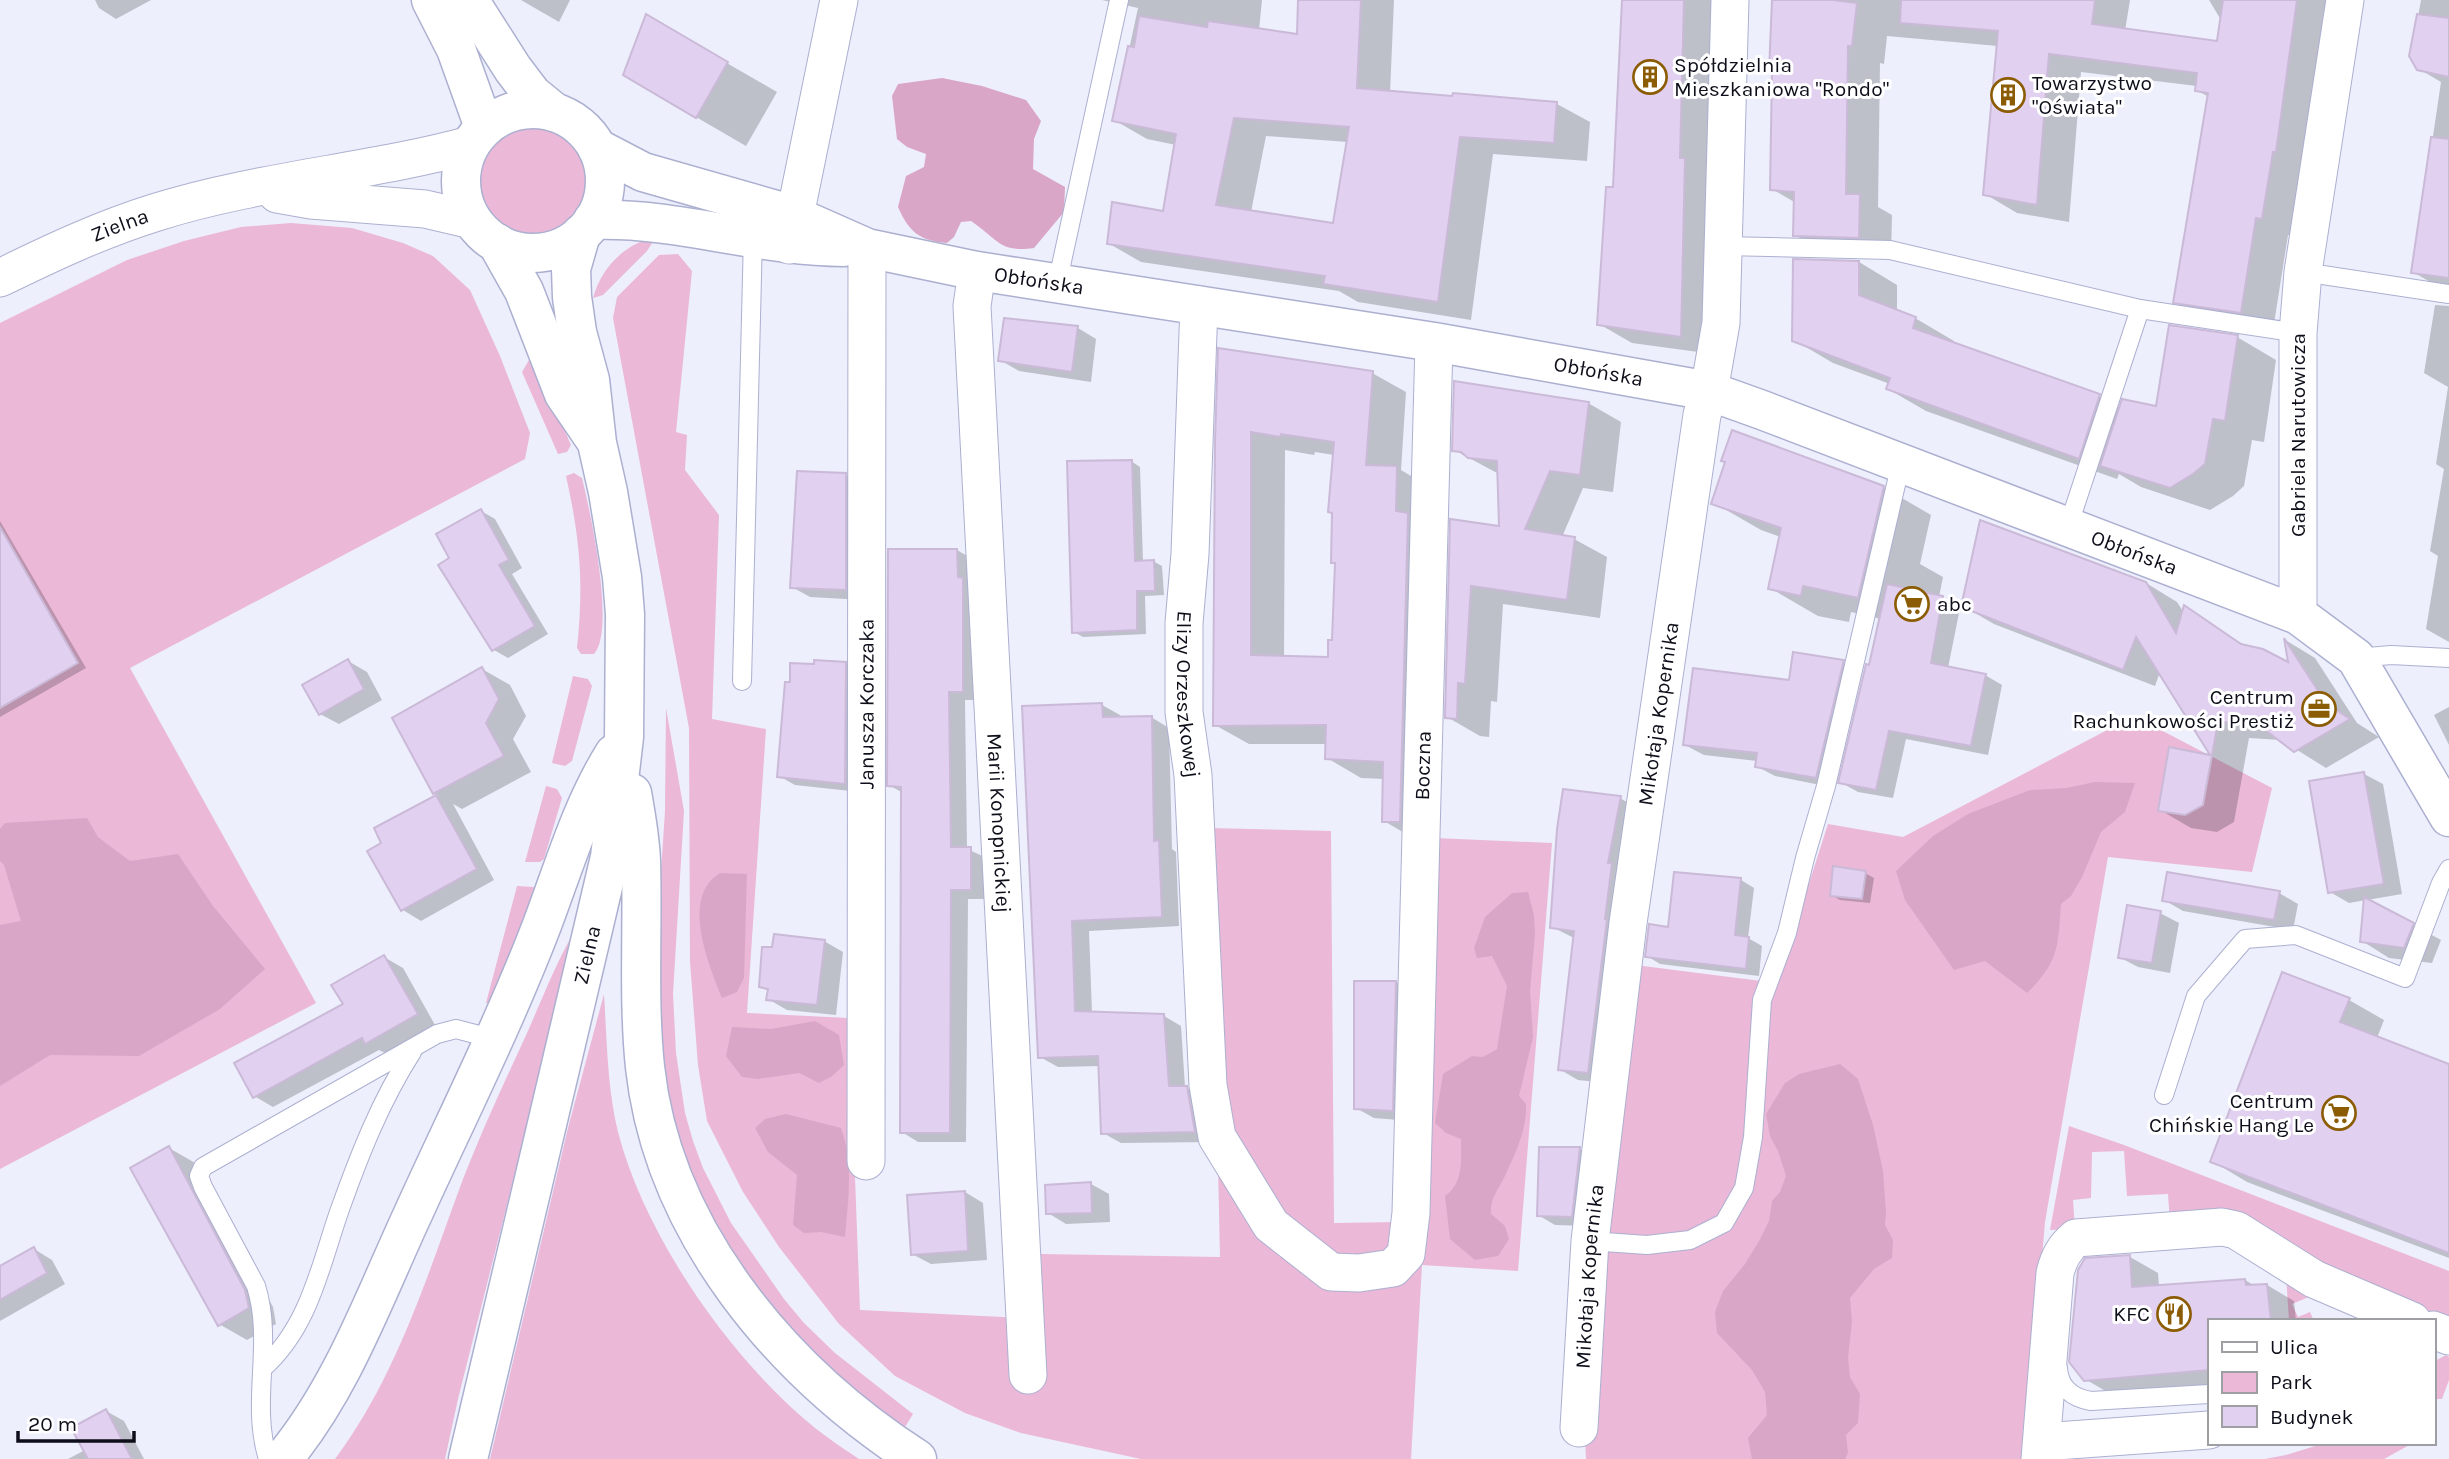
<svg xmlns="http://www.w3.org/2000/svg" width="2449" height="1459" font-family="Karla,sans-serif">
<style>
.green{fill:#ebb8d7}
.forest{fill:#daa6c7}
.shadow{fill:#0003;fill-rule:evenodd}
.building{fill:#e1d0ef;stroke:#cab9d7;stroke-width:2;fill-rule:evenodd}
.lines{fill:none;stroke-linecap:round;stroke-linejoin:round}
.lane-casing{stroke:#acb0d0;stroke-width:20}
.street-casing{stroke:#acb0d0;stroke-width:39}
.secondary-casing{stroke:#acb0d0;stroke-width:41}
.lane{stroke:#fff;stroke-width:18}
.street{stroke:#fff;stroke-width:37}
.secondary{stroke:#fff;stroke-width:38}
.labels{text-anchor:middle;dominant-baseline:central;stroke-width:6;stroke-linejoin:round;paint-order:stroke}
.poi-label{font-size:21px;fill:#0d0e19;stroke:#fff;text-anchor:start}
.street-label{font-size:21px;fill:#0d0e19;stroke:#fff}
</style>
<rect width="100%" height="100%" fill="#edeffc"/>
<g class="green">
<circle cx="533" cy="181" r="57"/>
<polygon points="291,223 352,228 403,243 433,256 470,290 500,356 530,433 525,459 130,668 316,1003 0,1169 0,323 127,260 184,241 241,227"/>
<path d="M656 237 647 251 603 295 593 298C601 268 625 243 656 237Z"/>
<polygon points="678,254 692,271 676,432 687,435 685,470 719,515 712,719 766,729 747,1013 849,1018 860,1310 1043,1319 1041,1254 1220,1257 1218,1165 1263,1233 1388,1283 1422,1265 1435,838 1552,843 1518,1271 1422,1265 1411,1459 1141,1459 1021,1433 965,1413 895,1376 839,1324 779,1247 743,1192 707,1121 698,1065 690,962 689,728 613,318 617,297 659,255"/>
<polygon points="532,355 571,445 567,452 558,454 522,372"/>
<path d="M574 473 582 478C590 510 616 630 594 654H581L577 648C584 583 580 539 566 476Z"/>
<polygon points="573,676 588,679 592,686 572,761 565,766 552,763"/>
<polygon points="666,708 684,811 673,994 676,1053 685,1113 693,1141 703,1168 731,1223 784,1299 804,1323 835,1353 913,1414 905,1427 872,1406 791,1333 731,1255 685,1170 661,1079 659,902 665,811"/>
<polygon points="2134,716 2272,788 2252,872 2108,857 2045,1222 2025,1459 1586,1459 1585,1440 1635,965 1777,983 1828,824 1903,837"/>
<polygon points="546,786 557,789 562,798 544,859 540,862 525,862"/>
<polygon points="1208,828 1331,831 1334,1223 1399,1222 1395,1248 1335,1261 1280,1218 1226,1137"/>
<polygon points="517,886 534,887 535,895 492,1004 486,1003"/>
<path d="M577 927 458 1399 445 1459H335C397 1376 427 1276 463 1179 482 1130 505 1081 527 1033 543 997 557 960 577 927Z"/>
<path d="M604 994C607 1040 607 1087 618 1132 645 1237 731 1360 815 1428 829 1439 844 1449 859 1459H490L568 1128Z"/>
<polygon points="2069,1126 2124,1145 2449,1271 2449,1323 2170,1223 2168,1194 2127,1196 2124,1151 2092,1152 2091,1198 2073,1200 2075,1229 2050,1230"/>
<polygon points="2286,1275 2323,1291 2292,1304 2298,1317 2310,1312 2314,1321 2289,1321"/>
<polygon points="2446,1355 2449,1357 2449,1380 2442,1399 2433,1399 2433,1362"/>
<polygon points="2325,1443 2413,1443 2384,1459 2265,1459 2286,1455"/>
</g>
<g class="forest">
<path d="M942 78 982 86 1026 100 1041 121 1034 139 1033 169 1065 187 1064 212 1034 248C999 253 998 239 971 221L961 222 954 237 947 243C920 241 909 232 898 207L906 176 924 167 926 154 907 147 897 139 892 96 898 84Z"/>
<path d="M2095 782 2135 783 2125 812 2101 832 2082 877 2071 896 2061 904C2058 946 2059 962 2027 993L1985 961 1954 970 1905 900 1896 871 1933 836 1968 814 2030 790 2066 788Z"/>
<polygon points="87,818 98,837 130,861 178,854 213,906 265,969 220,1009 139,1056 50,1055 0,1086 0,925 21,921 4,865 0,861 0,829 5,823"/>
<path d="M720 873 747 874 744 978 737 992 722 998C709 965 680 897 720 873Z"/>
<path d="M1528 892 1534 915 1535 934 1530 991 1533 1037 1519 1096 1526 1104C1527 1131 1515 1154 1504 1178 1497 1192 1490 1198 1491 1214L1505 1226 1509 1239 1498 1256 1475 1260 1450 1239 1445 1196C1464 1183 1461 1160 1461 1139L1446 1133 1435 1123 1443 1074 1472 1056 1483 1057 1497 1049 1507 986 1492 956 1477 958 1474 948 1485 917 1512 893Z"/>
<polygon points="815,1021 839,1035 844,1065 831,1077 819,1083 799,1073 758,1079 742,1077 726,1056 732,1027 771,1029"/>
<polygon points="1840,1064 1858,1079 1873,1125 1883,1171 1886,1213 1885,1225 1893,1240 1892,1258 1874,1269 1850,1298 1852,1322 1848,1357 1850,1377 1860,1394 1858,1423 1846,1435 1848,1453 1845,1459 1752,1459 1748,1438 1767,1415 1765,1392 1752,1370 1717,1333 1715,1312 1723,1291 1745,1264 1759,1241 1769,1221 1772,1201 1780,1192 1786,1176 1778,1151 1770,1136 1766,1114 1785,1083 1799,1074"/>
<path d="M786 1114 841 1128C854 1163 848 1200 845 1237L821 1232 804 1233 793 1225 797 1175 768 1152 755 1128 765 1119Z"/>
</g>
<g class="shadow">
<polygon points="95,0 151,0 116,19 99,8"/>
<polygon points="521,0 570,0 559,22"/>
<path d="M1102 0H1262L1259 30 1299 36 1300 0H1394L1390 93 1557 104 1590 122 1587 161 1493 154 1471 320 1358 302 1339 291 1141 262 1108 243 1165 213 1176 145 1147 139 1114 120 1138 8ZM1266 136 1348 142 1335 225 1251 212Z"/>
<polygon points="1623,0 1713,0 1713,354 1632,343 1599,324 1615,189"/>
<polygon points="1773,0 2130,0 2125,31 2236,45 2209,0 2332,0 2295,236 2288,235 2273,330 2207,320 2175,302 2209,97 2196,90 2197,86 2081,72 2069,222 2017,213 1985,194 1998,46 1887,36 1884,64 1880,63 1878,207 1892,215 1891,256 1827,254 1795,235 1796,203 1772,189"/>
<polygon points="2421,0 2449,0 2449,293 2413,272 2441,82 2419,69 2411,56"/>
<polygon points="647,17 777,92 746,146 696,117"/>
<polygon points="1859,262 1897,285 1897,311 1915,318 1954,341 1953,344 2099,396 2121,409 2158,408 2237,337 2276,360 2264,442 2252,440 2244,486 2233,496 2210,510 2141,487 2119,474 2117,479 1926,411 1888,389 1890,384 1833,363 1794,340"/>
<polygon points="2435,305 2449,306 2449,642 2426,629 2438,556 2430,551 2444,469 2436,464 2448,387 2424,373"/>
<polygon points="1006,319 1078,328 1096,339 1091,382 1019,371 1000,360"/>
<path d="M1372 373 1406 392 1401 470 1431 488 1418 841 1384 821 1385 779 1361 778 1327 758V744H1249L1215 725 1217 441ZM1285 450 1314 455 1315 452 1334 455 1336 564 1333 642 1330 659 1284 658Z"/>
<polygon points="1588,403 1621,422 1613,492 1583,488 1562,537 1574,539 1607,557 1600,618 1503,604 1497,702 1491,701 1489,737 1480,736 1447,717 1452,521 1501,528 1499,474 1454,450"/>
<polygon points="1131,461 1140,467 1143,562 1153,561 1162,566 1164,595 1145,596 1146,634 1083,637 1074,632"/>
<polygon points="845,475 863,486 863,600 810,597 792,587"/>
<polygon points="1883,487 1931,515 1920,564 1943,577 1939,597 1960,608 1948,668 1985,675 2002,685 1988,755 1906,739 1893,798 1858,792 1840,782 1881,619 1851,612 1849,622 1818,616 1770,588 1781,537 1761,530 1714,503"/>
<polygon points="481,511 495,519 522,568 512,574 548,634 508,658 494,650 452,559"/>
<polygon points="0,521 86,668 0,717"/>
<polygon points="957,550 974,560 979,700 965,700 967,849 987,858 987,899 968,899 966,1142 918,1142 902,1132 903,793 889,785"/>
<polygon points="2146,583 2177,602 2184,613 2185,608 2248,648 2291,666 2287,641 2315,658 2357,723 2379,737 2326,768 2281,740 2249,738 2234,822 2217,832 2191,828 2160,810 2171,749 2213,757 2160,672 2155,686 1994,624 1963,606"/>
<polygon points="348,661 367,672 382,700 339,724 320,714"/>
<polygon points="1843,662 1861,673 1835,788 1775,776 1756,766 1757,761 1704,755 1685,745 1790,682"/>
<polygon points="845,664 861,673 860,792 795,785 779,776"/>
<polygon points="482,669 510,685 526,716 513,739 531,772 462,809 453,804 494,880 421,921 403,910 369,852 384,844 376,829 438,796 434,793"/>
<polygon points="1102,705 1120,715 1120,719 1151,717 1169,728 1172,849 1176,852 1179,926 1089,931 1092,1013 1164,1016 1181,1026 1185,1087 1204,1098 1212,1142 1121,1143 1103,1133 1100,1066 1058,1067 1040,1057"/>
<polygon points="2449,707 2449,745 2434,715"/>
<polygon points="2364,774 2383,784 2402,894 2367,900 2441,940 2432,963 2389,958 2362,941 2366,900 2349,903 2330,892"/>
<polygon points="1620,798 1638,809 1607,1083 1578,1080 1559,1069 1574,938 1552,927"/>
<polygon points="1865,873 1874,878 1870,903 1840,900 1831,895"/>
<polygon points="1675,874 1741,880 1754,888 1748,938 1762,946 1759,976 1660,964 1647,956 1670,929"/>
<polygon points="2279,893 2298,904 2293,930 2183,911 2164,900"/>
<polygon points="2160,913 2179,923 2170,973 2138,967 2119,957"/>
<polygon points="824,941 843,952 836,1015 787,1010 768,999 769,991 760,987"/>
<polygon points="384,957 403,968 435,1025 385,1053 379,1050 273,1107 254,1096 345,1005"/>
<polygon points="1396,982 1414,993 1411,1121 1374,1118 1356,1108"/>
<polygon points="2349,1000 2384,1020 2377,1038 2449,1066 2449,1258 2247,1182 2212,1161"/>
<polygon points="169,1148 197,1164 273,1307 276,1324 247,1340 219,1324"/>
<polygon points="1580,1149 1596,1158 1588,1226 1555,1225 1538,1215"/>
<polygon points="1091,1184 1109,1194 1110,1222 1066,1224 1048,1213"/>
<polygon points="965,1192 983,1203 987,1260 931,1264 912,1254"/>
<polygon points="34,1249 52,1260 65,1284 0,1321 0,1269"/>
<polygon points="2130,1257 2158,1273 2159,1286 2245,1280 2255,1286 2267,1285 2294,1301 2296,1321 2209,1321 2209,1387 2114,1396 2085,1379"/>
<polygon points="106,1411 124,1421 144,1459 68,1459 85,1450"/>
</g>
<g class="building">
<path d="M1298 0H1361L1357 88 1452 96 1453 93 1557 102 1554 143 1460 137 1438 302 1323 284 1325 276 1107 244 1112 202 1163 211 1176 134 1112 121 1128 46 1134 47 1139 16 1207 27 1208 21 1297 34ZM1234 118 1349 127 1333 223 1216 205Z"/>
<polygon points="1622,0 1684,0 1680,158 1685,158 1681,337 1597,325 1606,187 1613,187"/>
<polygon points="1772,0 1833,0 1857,3 1852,46 1848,46 1846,194 1860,194 1859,238 1793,236 1794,192 1770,190 1772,72 1769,72"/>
<polygon points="1901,0 2095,0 2092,24 2217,41 2223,0 2297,0 2276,152 2273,152 2262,219 2256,218 2241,313 2173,303 2208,93 2195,91 2197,73 2049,54 2037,205 1983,195 1998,31 1900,23"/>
<polygon points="646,14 728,62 696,118 623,75"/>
<polygon points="2417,14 2449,18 2449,77 2417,70 2409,56"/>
<polygon points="2431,137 2449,139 2449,278 2411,273"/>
<polygon points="1793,259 1859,261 1859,295 1916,317 1913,328 2100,394 2079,459 1886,389 1890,378 1792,341"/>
<polygon points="1004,318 1078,326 1072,372 998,361"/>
<polygon points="2169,325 2238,335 2225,421 2213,419 2205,464 2193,474 2170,488 2100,466 2122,399 2156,406"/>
<path d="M1218 348 1373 371 1366 465 1397 466 1396 511 1408 513 1400 822H1382L1383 762 1325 759 1326 725 1213 726 1215 441ZM1251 432 1280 437 1281 434 1334 442 1328 512 1332 513 1331 563H1335L1332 640H1328V657L1251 655Z"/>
<polygon points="1454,381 1589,402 1580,475 1550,471 1525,529 1575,537 1567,600 1471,586 1465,684 1458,683 1457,719 1445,718 1450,519 1499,526 1497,461 1468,458 1461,452 1452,451"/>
<polygon points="1732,430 1884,486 1858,598 1803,586 1801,596 1768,589 1781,528 1711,504 1725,462 1721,461"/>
<polygon points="1132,460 1135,561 1154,560 1155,591 1137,591 1137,630 1072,633 1067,461"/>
<polygon points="797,471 846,473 846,590 790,588"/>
<polygon points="481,509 509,560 499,565 535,626 492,651 438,565 449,558 436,534"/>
<polygon points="1980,520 2146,582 2176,633 2184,605 2241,644 2263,649 2288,662 2284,638 2326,703 2350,719 2294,752 2256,723 2218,722 2203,805 2185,815 2158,811 2169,747 2210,755 2136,637 2123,670 1961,607"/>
<polygon points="0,527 78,663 0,708"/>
<polygon points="888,549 957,549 958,577 963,578 963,692 949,692 951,847 971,847 971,890 951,890 950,1133 900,1133 901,787 887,786"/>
<polygon points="1887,584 1943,596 1931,663 1986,674 1971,746 1889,731 1876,790 1838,783 1866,664 1869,665"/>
<polygon points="1793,652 1844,660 1816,778 1755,767 1757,753 1683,745 1693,668 1789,680"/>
<polygon points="348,659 364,689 319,715 302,685"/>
<polygon points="814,660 846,662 845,784 777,777 785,682 790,682 790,663 814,664"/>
<polygon points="482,667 499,699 486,723 504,756 433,794 392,718"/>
<polygon points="1102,703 1103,717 1152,716 1154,841 1159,840 1162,917 1072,921 1075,1011 1164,1014 1169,1086 1187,1086 1195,1132 1101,1134 1098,1056 1038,1058 1022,706"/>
<polygon points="2364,772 2384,884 2328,893 2309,781"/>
<polygon points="1563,789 1621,796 1608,863 1612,863 1605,919 1607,919 1588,1073 1558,1070 1574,931 1550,928 1557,829"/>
<polygon points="436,795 477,869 401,911 367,851 381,843 374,828"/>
<polygon points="1833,866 1866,871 1862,899 1830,896"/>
<polygon points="1674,872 1741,878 1735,935 1749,937 1746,969 1645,957 1649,924 1668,927"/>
<polygon points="2167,872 2280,891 2274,920 2162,901"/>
<polygon points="2364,897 2414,923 2404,948 2360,942"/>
<polygon points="2127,905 2161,911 2152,963 2118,958"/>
<polygon points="774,934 825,940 817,1005 766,1000 768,989 759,987 762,947 772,947"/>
<polygon points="384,955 418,1014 365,1044 362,1038 253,1098 234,1063 343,1004 331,985"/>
<polygon points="2282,972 2350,998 2340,1022 2449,1064 2449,1253 2210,1162"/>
<polygon points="1354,981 1396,981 1393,1111 1354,1109"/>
<polygon points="169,1146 245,1290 249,1308 218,1326 130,1168"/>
<polygon points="1539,1147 1580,1147 1572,1217 1537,1216"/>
<polygon points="1091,1182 1092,1213 1046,1214 1045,1185"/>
<polygon points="965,1191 968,1251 911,1255 907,1195"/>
<polygon points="34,1247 47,1273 0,1300 0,1266"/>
<polygon points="2130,1255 2132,1287 2245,1279 2246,1285 2267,1284 2271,1321 2209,1321 2209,1370 2084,1381 2069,1362 2078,1270 2085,1258"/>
<polygon points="106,1409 132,1459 88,1459 71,1428"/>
</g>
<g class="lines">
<g class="lane-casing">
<g id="lane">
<polyline points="1723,246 1890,250 2140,309 2298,333"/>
<polyline points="2303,272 2449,294"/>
<polyline points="1057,284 1119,0"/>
<polyline points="2068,527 2140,309"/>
<polyline points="2356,658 2391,655 2449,658"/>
<polyline points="742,681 753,236"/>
<polyline points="2164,1095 2196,996 2245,939 2296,935 2405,978 2441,883 2449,869"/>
<polyline points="1590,1241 1647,1245 1690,1240 1724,1223 1744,1188 1753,1137 1762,1000 1787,933 1805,858 1826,786 1901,463"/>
<path d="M263 1368C309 1327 320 1267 339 1212 359 1156 380 1102 412 1052"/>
<path d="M2058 1368C2059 1387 2072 1398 2091 1401L2209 1394"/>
<path d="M268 1459C250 1402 274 1343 256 1286L203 1187 199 1176 203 1167 437 1034 456 1029 494 1039"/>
</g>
</g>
<g class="street-casing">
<g id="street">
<polyline points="277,194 311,200 425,209 472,220"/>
<polyline points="789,245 839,0"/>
<path id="s1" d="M977 271 972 306 1028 1375"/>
<path id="s2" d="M0 278C51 253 102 229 157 212 259 180 367 173 470 145"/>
<path id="s3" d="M1199 305 1190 554 1184 623V712L1193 775 1208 1085 1217 1137 1271 1225 1331 1272 1359 1273 1393 1268 1406 1254 1411 1213 1434 342"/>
<path id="s4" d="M2298 615V333L2303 272 2345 0"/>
<path id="s5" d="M866 1161 867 248"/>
<polyline points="2433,1330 2449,1336"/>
<path id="s6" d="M1579 1428 1590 1241 1628 923 1702 415 1709 391 1721 323 1730 0"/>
<polyline points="2042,1442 2209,1430"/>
<path d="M2040 1459 2055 1273C2059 1258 2064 1248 2076 1238L2222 1227 2236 1230 2314 1279 2412 1321"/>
</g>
</g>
<g class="secondary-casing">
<g id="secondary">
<polyline points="431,0 456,49 484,127"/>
<polyline points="469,0 513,69 532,94 554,112"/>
<circle cx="533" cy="181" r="72"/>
<path id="s7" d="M597 148 643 172 790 214 867 248 977 271 1434 342 1709 391 1762 410 2298 615 2356 658 2449 817"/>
<path d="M593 220C678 217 760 247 844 247"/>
<polyline points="497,243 524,291 564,394 594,438"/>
<path d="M632 793C636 815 640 838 641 861 643 930 638 999 645 1067 663 1232 782 1372 917 1459"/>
<path d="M283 1459C342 1388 374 1298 412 1216 456 1119 504 1024 542 925 564 867 581 807 614 754"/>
<path id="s8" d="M468 1459 610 857 624 737 625 614 622 577 608 492 597 443 590 380 577 332 572 297 571 269 581 234"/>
</g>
</g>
<use href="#lane" class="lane"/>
<use href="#street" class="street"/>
<use href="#secondary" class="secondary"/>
</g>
<defs>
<g id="building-ring" transform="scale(1.75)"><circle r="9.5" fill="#fff" stroke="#8c5c04" stroke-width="1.5"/><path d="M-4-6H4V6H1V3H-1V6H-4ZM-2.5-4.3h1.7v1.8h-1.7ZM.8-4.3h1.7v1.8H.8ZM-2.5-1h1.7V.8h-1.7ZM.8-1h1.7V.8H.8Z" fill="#8c5c04"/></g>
<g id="supermarket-ring" transform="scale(1.75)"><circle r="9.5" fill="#fff" stroke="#8c5c04" stroke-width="1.5"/><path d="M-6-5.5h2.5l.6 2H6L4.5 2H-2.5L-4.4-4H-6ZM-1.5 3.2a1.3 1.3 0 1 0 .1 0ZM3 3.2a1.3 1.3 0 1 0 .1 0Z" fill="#8c5c04"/></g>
<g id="office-ring" transform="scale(1.75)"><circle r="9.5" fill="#fff" stroke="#8c5c04" stroke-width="1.5"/><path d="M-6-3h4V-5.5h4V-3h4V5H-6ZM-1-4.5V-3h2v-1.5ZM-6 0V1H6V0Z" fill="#8c5c04"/></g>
<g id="restaurant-ring" transform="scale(1.75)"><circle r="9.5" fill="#fff" stroke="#8c5c04" stroke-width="1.5"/><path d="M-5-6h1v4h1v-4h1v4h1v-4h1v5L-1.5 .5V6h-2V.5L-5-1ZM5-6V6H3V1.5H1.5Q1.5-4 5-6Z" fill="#8c5c04"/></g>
</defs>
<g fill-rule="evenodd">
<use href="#building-ring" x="1650" y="77"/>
<use href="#building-ring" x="2008" y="95"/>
<use href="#supermarket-ring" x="1912" y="604"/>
<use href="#office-ring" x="2319" y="709"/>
<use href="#supermarket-ring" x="2339" y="1113"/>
<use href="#restaurant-ring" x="2174" y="1314"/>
</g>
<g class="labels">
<g class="poi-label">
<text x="1674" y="65">Spółdzielnia<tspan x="1674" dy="24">Mieszkaniowa "Rondo"</tspan></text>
<text x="2032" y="83">Towarzystwo<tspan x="2032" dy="24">"Oświata"</tspan></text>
<text x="1937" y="604">abc</text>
<text x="2294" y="697" text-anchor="end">Centrum<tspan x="2294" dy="24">Rachunkowości Prestiż</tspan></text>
<text x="2314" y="1101" text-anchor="end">Centrum<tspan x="2314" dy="24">Chińskie Hang Le</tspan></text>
<text x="2150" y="1314" text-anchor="end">KFC</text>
</g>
<g class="street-label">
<text stroke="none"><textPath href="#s2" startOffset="131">Zielna</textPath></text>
<text stroke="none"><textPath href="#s7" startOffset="464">Obłońska</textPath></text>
<text stroke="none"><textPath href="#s7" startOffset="1031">Obłońska</textPath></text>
<text stroke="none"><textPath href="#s4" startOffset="180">Gabriela Narutowicza</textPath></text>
<text stroke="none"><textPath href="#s7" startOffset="1598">Obłońska</textPath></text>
<text stroke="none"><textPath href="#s3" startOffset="390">Elizy Orzeszkowej</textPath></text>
<text stroke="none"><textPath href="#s5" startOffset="457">Janusza Korczaka</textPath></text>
<text stroke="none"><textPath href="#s6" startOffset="719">Mikołaja Kopernika</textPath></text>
<text stroke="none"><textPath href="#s3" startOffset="1584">Boczna</textPath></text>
<text stroke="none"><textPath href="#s1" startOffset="553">Marii Konopnickiej</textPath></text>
<text stroke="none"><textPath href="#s8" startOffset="518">Zielna</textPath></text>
<text stroke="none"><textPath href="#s6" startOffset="152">Mikołaja Kopernika</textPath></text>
</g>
</g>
<rect x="2208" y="1319" width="228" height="126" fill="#ffffff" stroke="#9e9fa3" stroke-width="2"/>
<rect x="2222" y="1342" width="35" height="10" fill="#ffffff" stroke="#9e9fa3" stroke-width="2"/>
<text x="2270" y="1354" font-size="21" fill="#0d0e19">Ulica</text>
<rect x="2222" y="1372" width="35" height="21" fill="#ebb8d7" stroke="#9e9fa3" stroke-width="2"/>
<text x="2270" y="1389" font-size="21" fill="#0d0e19">Park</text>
<rect x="2222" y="1406" width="35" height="21" fill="#e1d0ef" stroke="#9e9fa3" stroke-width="2"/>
<text x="2270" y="1424" font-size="21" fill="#0d0e19">Budynek</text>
<path d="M18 1431v10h116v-10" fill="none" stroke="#0d0e19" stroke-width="3.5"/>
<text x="28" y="1431" font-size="21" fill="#0d0e19" stroke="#ffffff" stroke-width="5" paint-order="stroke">20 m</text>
</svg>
